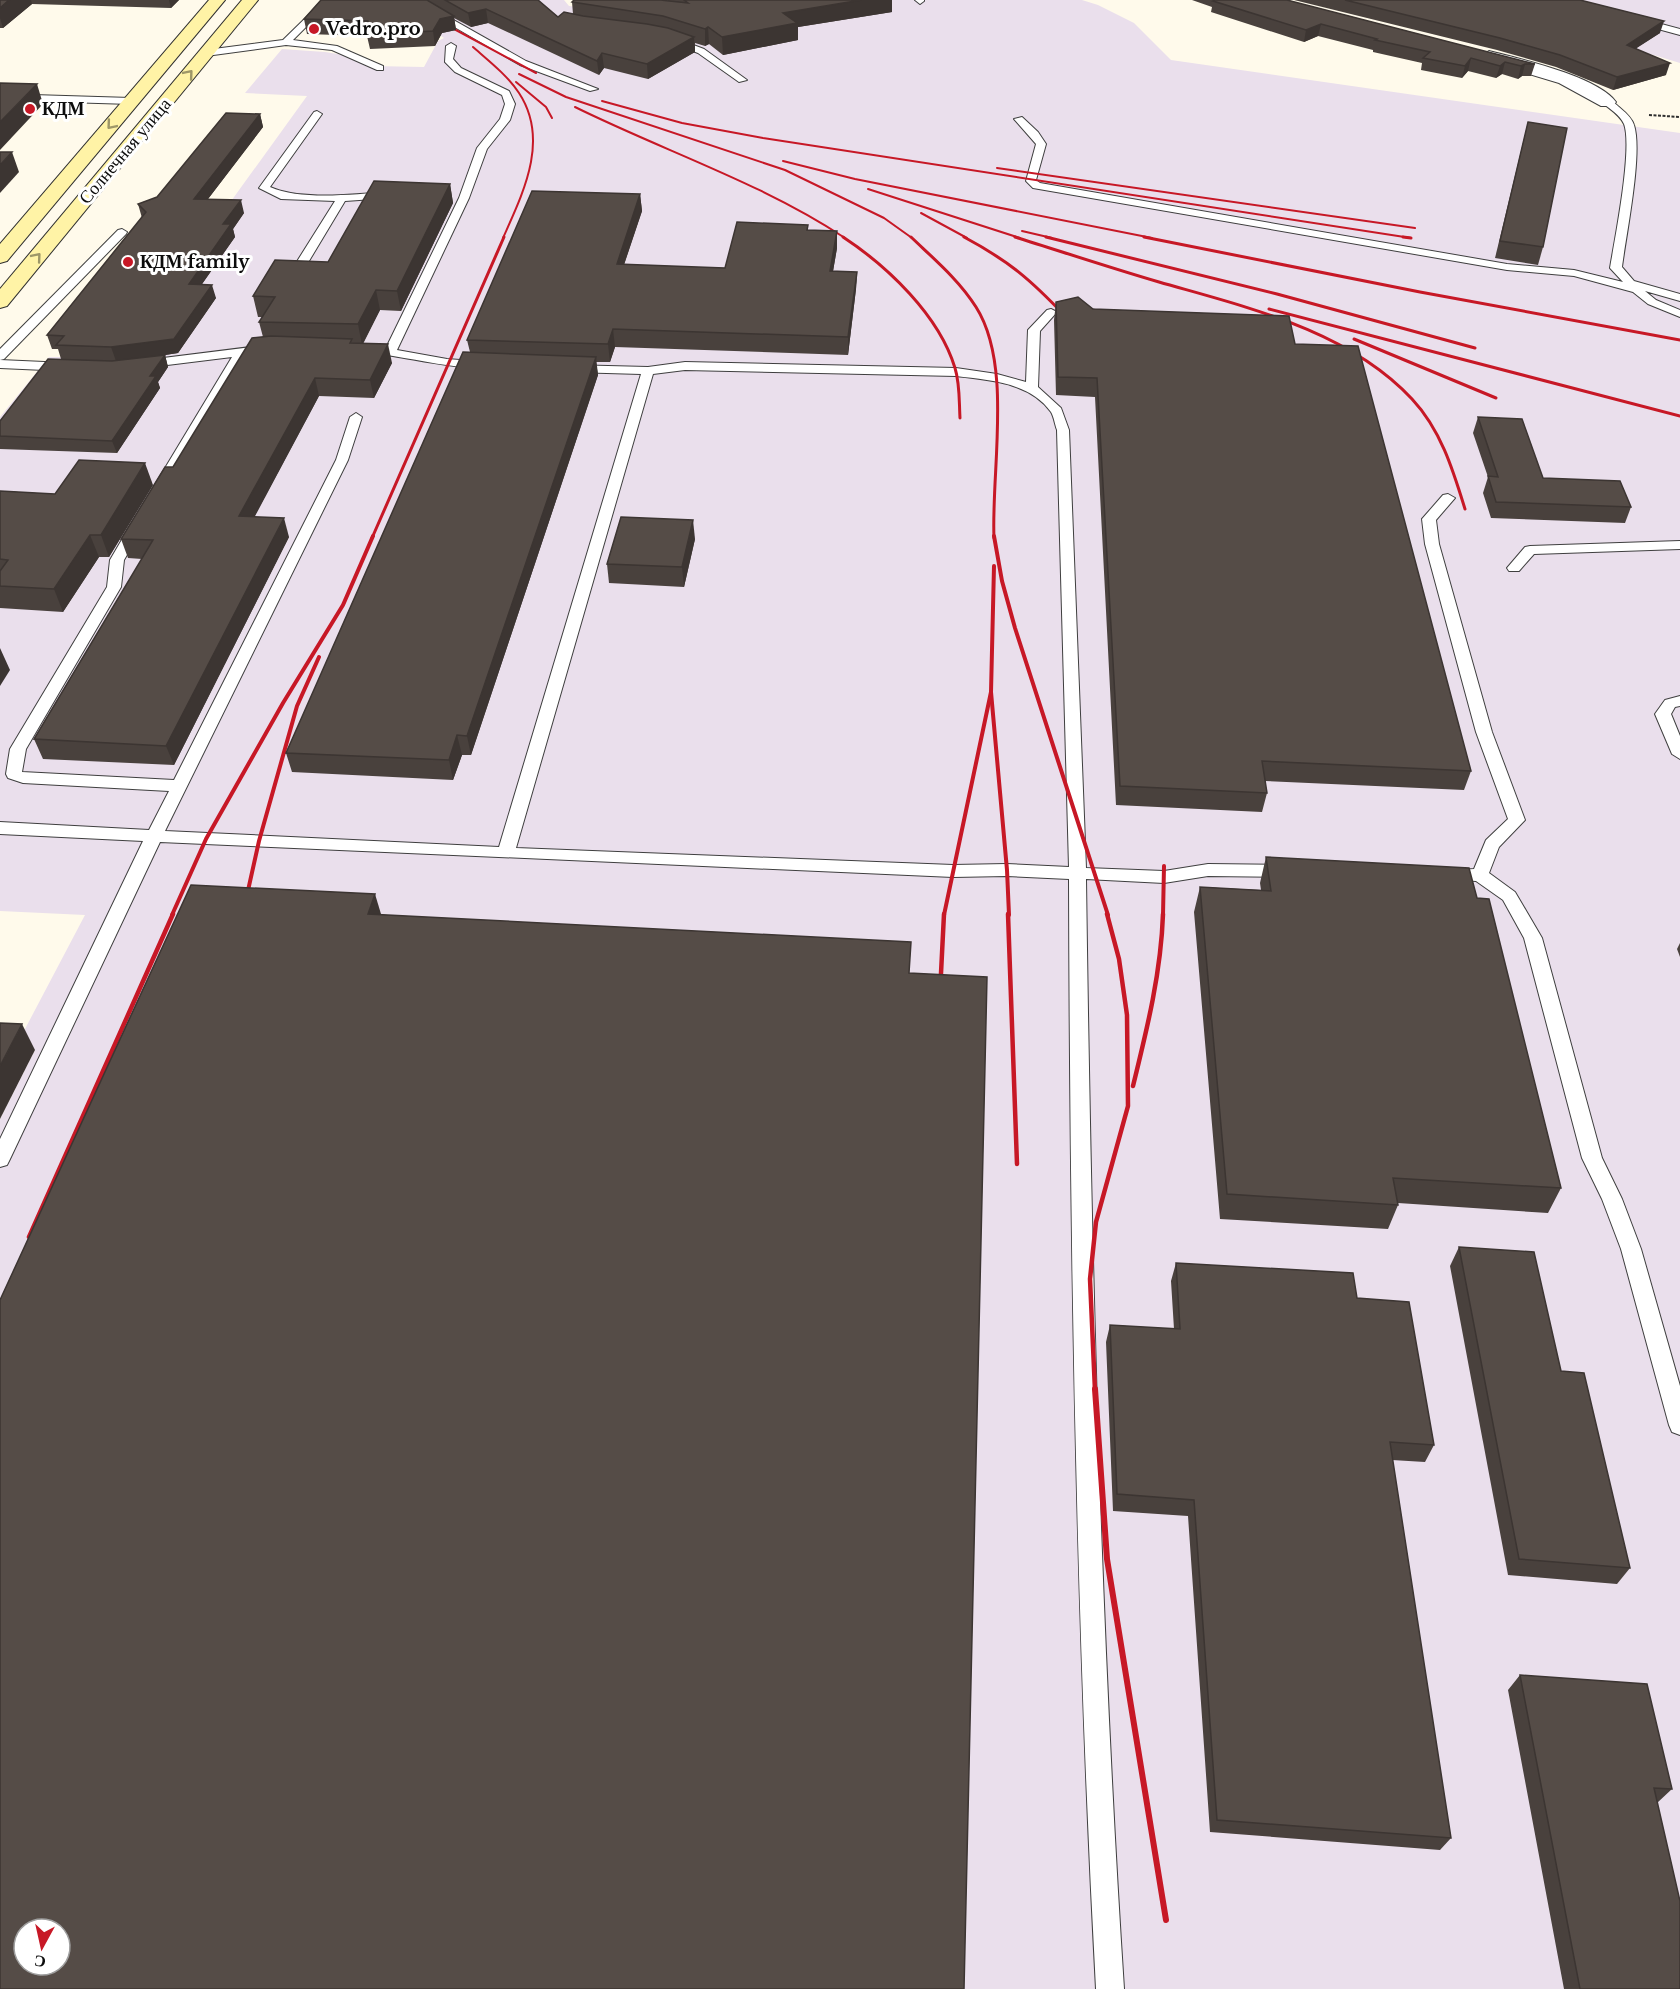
<svg xmlns="http://www.w3.org/2000/svg" width="1680" height="1989" font-family="'Libre Baskerville',serif">
<style>
.industrial{fill:#eadfec;fill-rule:evenodd}
.lines{fill:none;stroke-linecap:round;stroke-linejoin:round}
.lane-casing{stroke:#3f3f3f;stroke-width:2}
.street-casing{stroke:#3f3f3f;stroke-width:2}
.secondary-casing{stroke:#2e2e2e;stroke-width:2}
.path{stroke:#2e2e2e;stroke-width:2;stroke-dasharray:3 1.5;stroke-linecap:butt}
.lane{fill:#fff;fill-rule:evenodd}
.street{fill:#fff;fill-rule:evenodd}
.secondary{fill:#fff3a6;fill-rule:evenodd}
.rail-far4{stroke:#c71826;stroke-width:2}
.rail-far3{stroke:#c71826;stroke-width:3}
.rail-far2{stroke:#c71826;stroke-width:4}
.rail-far1{stroke:#c71826;stroke-width:4.5}
.rail{stroke:#c71826;stroke-width:6}
.wall{fill:#49413d}
.shaded-wall{fill:#3c3532}
.building{fill:#554c47;stroke:#3c3532;stroke-width:1.5;fill-rule:evenodd}
.oneway{stroke:#9e9768}
.poi-dot{fill:#c71826;stroke:#fff;stroke-width:2}
.labels{text-anchor:middle;dominant-baseline:central;stroke-width:6;stroke-linejoin:round;paint-order:stroke}
.far-poi-label{font-size:18px;font-weight:bold;fill:#0c0c0c;stroke:#fff;text-anchor:start}
.far-street-label{font-size:18px;fill:#0c0c0c;stroke:#fff}
</style>
<rect width="100%" height="100%" fill="#fffaeb"/>
<g class="industrial">
<path d="M389 0H564L569 6 586 8 735 0H1082L1098 5 1134 23 1171 60 1680 133V1989H0V1119L35 1050 15 1048 85 915 0 911V417L49 357H78L229 204 307 96 245 93 282 49 325 52 363 58 373 66 424 67 438 41 444 38ZM24 1929H60V1965H24Z"/>
<polygon points="1452,0 1680,0 1680,63 1657,56"/>
</g>
<g class="lines">
<g class="lane-casing">
<g id="lane">
<polygon points="324,0 333,0 293,40 337,46 383,66 383,70 377,70 332,50 286,45 206,56 201,53 206,50 283,40"/>
<polygon points="408,0 418,0 526,61 598,89 590,91 520,65"/>
<polygon points="915,0 924,0 924,1 920,4"/>
<polygon points="1639,18 1680,29 1680,35 1636,23 1635,21"/>
<polygon points="672,37 704,49 747,80 739,82 698,53 669,42 668,40"/>
<path d="M451 43 456 46 453 59 461 68 509 91 515 104 510 120 487 149 469 198 397 350 447 359 486 362V368L482 369C451 367 423 361 393 356 383 354 369 358 361 351L367 347 386 348 459 198 477 148 500 119 505 104 502 95 455 72 445 62 446 46Z"/>
<polygon points="0,94 131,98 136,101 131,104 0,100"/>
<path d="M1604 100C1611 99 1614 103 1619 107 1625 112 1632 118 1634 125 1643 153 1626 235 1622 267L1634 281 1680 294V301L1645 291 1656 300 1680 310V317L1648 304 1633 292 1574 276 1507 270 1033 188 1026 181 1036 144 1014 119 1022 117 1038 132 1046 144 1036 180 1040 183 1507 264 1574 270 1623 282 1610 268C1615 238 1633 148 1624 124 1620 115 1610 109 1604 104Z"/>
<path d="M317 111 322 114 270 187C301 201 354 194 388 192L393 195 388 198 345 201 303 271 297 274 291 271 335 201 281 199 259 188 314 112Z"/>
<polygon points="122,229 127,232 126,234 4,359 0,360 0,349 118,230"/>
<path d="M1051 309 1057 312 1040 331 1038 387 1061 408 1069 430 1086 868 1164 871 1208 864 1286 865 1292 867 1294 871 1292 875 1286 877 1208 876 1164 883 1086 879C1091 1249 1100 1620 1124 1989H1096C1076 1619 1070 1249 1069 879L1007 876 953 877 160 842 10 1159 7 1165 0 1167V1139L143 841 0 834V822L149 830 169 791 23 783 8 778 6 774 10 749 107 587 110 560 131 524 136 523 143 527 124 560 121 587 26 749 22 772 174 780 336 460 350 417 356 413 362 417 348 460 165 831 499 847 641 374 572 372 568 371V365L648 367 685 362 956 368 997 374 1026 382 1028 330 1047 310ZM685 370 956 376C988 380 1030 382 1051 412 1054 417 1055 425 1057 430L1069 867 1007 864 953 865 516 848 653 374Z"/>
<polygon points="267,345 271,346 271,352 245,355 167,488 165,491 155,491 153,488 232,357 143,368 137,364 139,361"/>
<polygon points="0,360 67,363 73,367 67,371 0,368"/>
<polygon points="1448,494 1455,498 1436,520 1439,544 1492,732 1525,820 1499,847 1489,873 1515,892 1542,938 1602,1158 1622,1199 1641,1249 1680,1386 1680,1435 1672,1432 1669,1425 1621,1249 1602,1199 1582,1158 1524,938 1503,900 1476,881 1443,879 1441,875 1443,871 1474,869 1486,840 1508,819 1476,732 1425,544 1422,519 1443,495"/>
<polygon points="1680,541 1680,549 1534,554 1519,571 1509,571 1507,568 1525,547 1530,546"/>
<polygon points="1680,696 1680,706 1675,707 1671,714 1680,736 1680,759 1672,754 1655,714 1665,700"/>
</g>
</g>
<g class="street-casing">
<path id="street" d="M1489 51C1520 59 1597 76 1616 102L1613 106H1601L1559 83 1483 60 1481 56Z"/>
</g>
<g class="secondary-casing">
<g id="secondary">
<polygon points="209,0 225,0 7,261 0,263 0,244"/>
<polygon points="242,0 258,0 7,306 0,308 0,289"/>
</g>
</g>
<polyline class="path" points="1649,115 1680,117"/>
<use href="#lane" class="lane"/>
<use href="#street" class="street"/>
<use href="#secondary" class="secondary"/>
<g class="rail-far4">
<polyline points="441,22 536,73"/>
<path d="M473 47C489 61 507 75 519 93 550 140 523 193 503 238"/>
<polyline points="519,74 566,97 785,170 884,218 912,238"/>
<polyline points="516,82 546,107 552,118"/>
<polyline points="602,101 682,123 763,138 1411,238"/>
<path d="M575 107C664 151 762 183 845 238"/>
<polyline points="783,161 855,179 1152,238"/>
<polyline points="997,168 1415,228"/>
<polyline points="868,189 1020,238"/>
<polyline points="921,213 967,238"/>
<polyline points="1022,231 1052,238"/>
</g>
<g class="rail-far3">
<path d="M843 237C887 266 939 315 955 368 960 384 959 401 960 418"/>
<path d="M911 237C934 259 959 280 976 307 1013 365 991 470 994 538"/>
<path d="M964 237C1009 261 1031 280 1066 317"/>
<path d="M1015 237C1063 252 1111 268 1159 282 1246 307 1348 330 1412 399 1441 430 1453 470 1465 509"/>
<polyline points="1046,237 1277,294 1475,348"/>
<polyline points="1144,237 1420,292 1680,340"/>
<polyline points="1403,237 1411,238"/>
<polyline points="1269,309 1680,416"/>
<polyline points="1354,339 1496,398"/>
<polyline points="372,538 504,237"/>
</g>
<g class="rail-far2">
<polyline points="994,536 1002,581 1015,628 1108,915"/>
<polyline points="991,692 1007,870 1009,915"/>
<polyline points="245,904 259,841 297,706 319,657"/>
<polyline points="172,915 206,839 283,703 343,605 373,536"/>
<polyline points="944,915 991,692 994,566"/>
<polyline points="1163,915 1164,866"/>
</g>
<g class="rail-far1">
<polyline points="1008,914 1017,1164"/>
<polyline points="940,993 944,914"/>
<path d="M1133 1086C1147 1029 1161 973 1163 914"/>
<polyline points="29,1237 173,914"/>
<polyline points="1095,1391 1090,1279 1096,1222 1128,1106 1127,1015 1119,959 1107,914"/>
</g>
<polyline class="rail" points="1095,1389 1107,1559 1166,1920"/>
</g>
<g class="wall">
<polygon points="0,0 179,0 171,8 32,4 3,28 0,28"/>
<polygon points="321,0 538,0 558,17 573,14 572,2 668,1 667,0 892,0 892,12 798,27 798,40 723,55 709,44 705,46 695,43 695,52 648,79 604,68 599,75 488,23 471,27 454,18 456,30 442,33 435,46 370,49 367,36 307,34 304,19"/>
<polygon points="1192,0 1287,0 1535,64 1531,76 1522,76 1518,79 1502,74 1496,78 1468,71 1462,78 1421,70 1422,63 1373,52 1373,50 1318,36 1304,42 1211,12 1212,7"/>
<polygon points="1294,0 1580,0 1660,33 1636,48 1666,75 1613,90 1556,67 1497,50"/>
<polygon points="260,114 263,127 208,199 244,213 233,229 235,237 202,284 216,298 178,353 165,355 168,367 158,382 160,388 117,453 0,449 0,421 61,359 58,349 52,349 47,335 142,218 138,204 157,197"/>
<polygon points="1528,122 1543,247 1538,265 1495,258"/>
<polygon points="450,184 453,203 401,311 380,310 363,344 392,363 374,398 319,396 254,517 289,537 174,765 43,759 34,739 142,559 128,558 121,539 173,467 263,337 259,322 263,317 258,317 253,296 328,262"/>
<polygon points="640,194 642,211 624,265 725,268 808,225 808,230 837,231 837,248 833,271 857,272 856,289 848,355 615,347 610,362 596,362 598,375 471,755 462,755 453,780 292,772 286,753 470,352 467,340"/>
<polygon points="1056,302 1295,344 1471,771 1464,790 1265,781 1267,793 1262,812 1116,805 1095,397 1056,395 1054,320"/>
<polygon points="1478,417 1543,478 1631,507 1625,523 1491,518 1483,493 1488,477 1473,433"/>
<polygon points="153,485 109,557 99,557 63,612 0,608 0,491 55,494"/>
<polygon points="695,539 684,587 609,583 607,564"/>
<polygon points="1266,857 1477,898 1561,1188 1548,1213 1398,1203 1398,1205 1388,1229 1220,1219 1194,912 1200,887 1261,890 1260,883"/>
<polygon points="1680,943 1680,957 1677,949"/>
<polygon points="1459,1247 1561,1371 1630,1568 1617,1584 1508,1575 1450,1266"/>
<polygon points="1176,1263 1357,1298 1434,1445 1425,1462 1392,1460 1451,1838 1440,1850 1210,1832 1188,1516 1113,1511 1106,1342 1110,1325 1174,1329 1171,1281"/>
<polygon points="1520,1675 1672,1789 1657,1803 1680,1989 1564,1989 1508,1690"/>
</g>
<g class="shaded-wall">
<polygon points="9,0 31,0 32,4 3,28 0,18 0,8"/>
<polygon points="169,0 179,0 171,8"/>
<polygon points="861,0 892,0 892,12 798,27 798,40 723,55 722,37 783,13"/>
<polygon points="486,9 488,23 471,27 468,13"/>
<polygon points="454,16 456,30 442,33 435,46 433,31 440,19"/>
<polygon points="1664,21 1660,33 1623,57 1627,45"/>
<polygon points="1321,24 1318,36 1304,42 1306,30"/>
<polygon points="708,27 709,44 705,46 705,29"/>
<polygon points="694,37 695,52 648,79 647,64"/>
<polygon points="602,53 604,68 599,75 597,61"/>
<polygon points="1471,58 1468,71 1462,78 1465,66"/>
<polygon points="1505,62 1502,74 1496,78 1500,66"/>
<polygon points="1670,63 1666,75 1613,90 1617,77"/>
<polygon points="1525,64 1522,76 1518,79 1521,66"/>
<polygon points="37,84 43,104 0,150 0,122"/>
<polygon points="260,114 263,127 198,212 194,199"/>
<polygon points="12,152 19,172 0,193 0,165"/>
<polygon points="450,184 453,203 401,311 397,291"/>
<polygon points="640,194 642,211 618,282 617,264"/>
<polygon points="241,200 244,213 233,229 235,237 193,297 189,284 223,224"/>
<polygon points="837,231 837,248 830,289 830,271"/>
<polygon points="857,272 856,289 848,355 848,337"/>
<polygon points="212,285 216,298 178,353 165,355 168,367 158,382 160,388 117,453 112,441 116,361 111,347"/>
<polygon points="376,290 380,310 362,345 358,324"/>
<polygon points="613,329 615,347 610,362 608,344"/>
<polygon points="388,344 392,363 374,398 370,380"/>
<polygon points="596,357 598,375 471,755 467,736"/>
<polygon points="315,378 319,396 245,535 239,516"/>
<polygon points="145,463 153,485 109,557 101,535"/>
<polygon points="284,518 289,537 174,765 166,746"/>
<polygon points="693,520 695,539 684,587 682,567"/>
<polygon points="90,535 99,557 63,612 54,589"/>
<polygon points="0,648 10,670 0,686"/>
<polygon points="457,735 462,755 453,780 449,760"/>
<polygon points="375,894 381,914 374,934 368,914"/>
<polygon points="22,1024 35,1050 0,1119 0,1066"/>
</g>
<g class="building">
<polygon points="0,0 9,0 0,8"/>
<polygon points="321,0 427,0 454,16 440,19 433,31 367,35 368,21 304,19"/>
<polygon points="445,0 538,0 558,17 564,12 583,16 647,24 668,28 694,37 647,64 602,53 597,61 486,9 468,13"/>
<polygon points="574,0 660,0 688,3 684,0 861,0 783,13 797,23 722,37 708,27 705,29 663,16 572,2"/>
<polygon points="1215,0 1287,0 1535,64 1525,64 1521,66 1505,62 1500,66 1471,58 1465,66 1423,58 1430,52 1375,40 1377,39 1321,24 1306,30 1213,1"/>
<polygon points="1345,0 1580,0 1664,21 1627,45 1670,63 1617,77 1560,55 1500,38"/>
<polygon points="0,83 37,84 0,122"/>
<polygon points="226,113 260,114 194,199 241,200 223,224 231,224 189,284 212,285 174,339 111,347 56,345 64,336 47,335 146,212 138,204 157,197"/>
<polygon points="1528,122 1567,128 1543,247 1500,241"/>
<polygon points="0,152 12,152 0,165"/>
<polygon points="374,181 450,184 397,291 376,290 358,324 259,322 275,297 253,296 275,260 328,262"/>
<polygon points="532,191 640,194 617,264 725,268 737,222 808,225 807,230 837,231 830,271 857,272 848,337 613,329 608,344 467,340"/>
<polygon points="1078,297 1093,309 1289,316 1295,344 1358,346 1471,771 1262,761 1267,793 1120,786 1097,378 1058,377 1056,302"/>
<polygon points="271,336 352,339 350,343 388,344 370,380 315,378 239,516 284,518 166,746 34,739 153,540 121,539 165,467 173,467 252,338"/>
<polygon points="463,352 596,357 467,736 457,735 449,760 286,753"/>
<polygon points="165,355 150,376 156,376 112,441 0,436 0,421 48,359 112,361"/>
<polygon points="1478,417 1522,419 1543,478 1620,481 1631,507 1496,502 1488,476 1498,477"/>
<polygon points="79,460 145,463 101,535 90,535 54,589 0,586 0,571 8,560 0,559 0,491 55,494"/>
<polygon points="621,517 693,520 682,567 607,564"/>
<polygon points="1266,857 1469,868 1477,898 1489,899 1561,1188 1393,1178 1398,1205 1227,1194 1200,887 1271,891"/>
<path d="M191 885 375 894 368 914 911 942 909 973 987 977 964 1989H0V1300ZM24 1929H60V1965H24Z"/>
<polygon points="0,1023 22,1024 0,1066"/>
<polygon points="1459,1247 1534,1252 1561,1371 1584,1373 1630,1568 1519,1559"/>
<polygon points="1176,1263 1353,1273 1357,1298 1409,1302 1434,1445 1390,1442 1451,1838 1217,1820 1194,1500 1117,1494 1110,1325 1180,1329"/>
<polygon points="1520,1675 1647,1684 1672,1789 1654,1788 1680,1901 1680,1989 1580,1989"/>
</g>
<defs><path id="oneway-chevron" d="M-2-3.5L2.5 0L-2 3.5" fill="none" stroke-width="1.6" stroke-linecap="round" stroke-linejoin="round" transform="scale(1.5)"/></defs>
<g class="oneway">
<use href="#oneway-chevron" transform="translate(189 74) rotate(-50)"/>
<use href="#oneway-chevron" transform="translate(111 125) rotate(130)"/>
<use href="#oneway-chevron" transform="translate(37 257) rotate(-50)"/>
</g>
<g class="poi-dot">
<circle cx="314" cy="29" r="6"/>
<circle cx="30" cy="109" r="6"/>
<circle cx="128" cy="262" r="6"/>
</g>
<g class="labels">
<g class="far-poi-label">
<text x="326" y="29">Vedro.pro</text>
<text x="42" y="109">КДМ</text>
<text x="140" y="262">КДМ family</text>
</g>
<g class="far-street-label">
<text transform="translate(125 151) rotate(-50)">Солнечная улица</text>
</g>
</g>
<g transform="translate(42 1947) rotate(188)"><circle r="28" fill="#ffffff" stroke="#9e9e9e" stroke-width="1.5"/>
<path d="M0-4.5L10 22L0 15L-10 22Z" fill="#c71826"/>
<text y="-9" font-size="16" font-weight="bold" text-anchor="middle" fill="#0c0c0c">С</text>
</g>
</svg>
